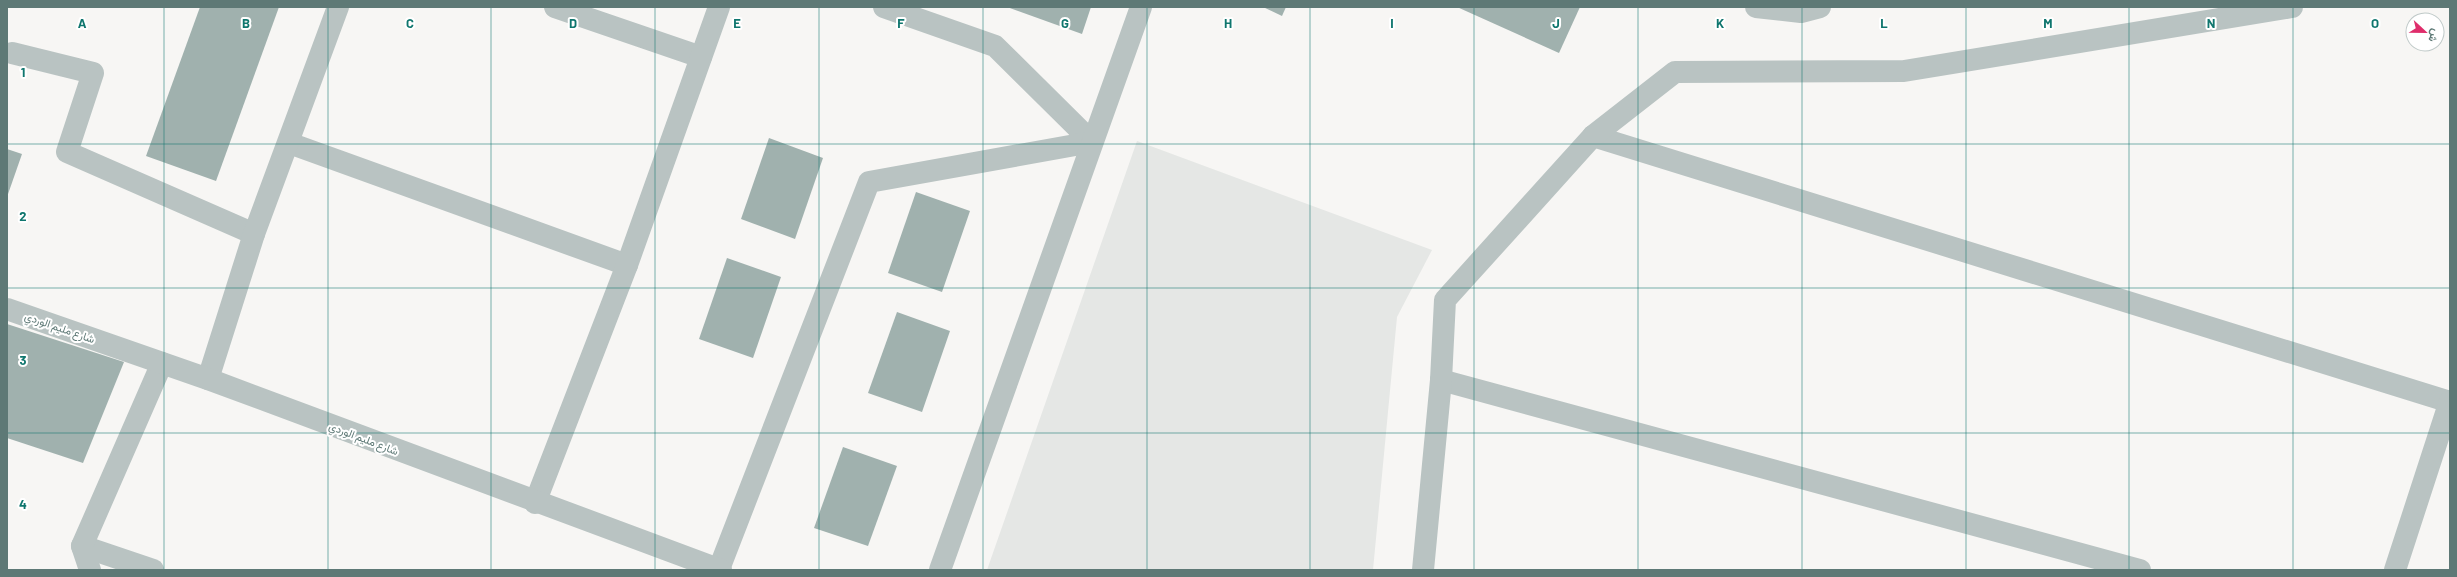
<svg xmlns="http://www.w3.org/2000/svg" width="2457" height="577" font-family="Barlow,Vazirmatn,sans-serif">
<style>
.built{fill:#e5e7e5}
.building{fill:#a0b1ae}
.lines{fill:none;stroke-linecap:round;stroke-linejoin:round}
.minor{stroke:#b9c3c2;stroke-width:22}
.tertiary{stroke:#b9c3c2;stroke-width:22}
.grid{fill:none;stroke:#0f766e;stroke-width:1;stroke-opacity:0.55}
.labels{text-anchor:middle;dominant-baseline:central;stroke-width:4;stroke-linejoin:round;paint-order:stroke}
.street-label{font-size:11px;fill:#5e7976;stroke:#fff}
.grid-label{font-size:13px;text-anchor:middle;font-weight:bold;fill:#0f766e;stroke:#fff;stroke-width:4;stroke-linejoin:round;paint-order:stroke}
</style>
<rect width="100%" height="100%" fill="#f7f6f4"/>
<polygon class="built" points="1137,141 1432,250 1397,317 1373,570 987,570"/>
<g class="building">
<polygon points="200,7 279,7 216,181 146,156"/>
<polygon points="1007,7 1091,7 1082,34"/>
<polygon points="1263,7 1286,7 1282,16"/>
<polygon points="1457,7 1580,7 1559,53"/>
<polygon points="769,138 823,158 795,239 741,219"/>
<polygon points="7,149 22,154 7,197"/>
<polygon points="916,192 970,211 942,292 888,273"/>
<polygon points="727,258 781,277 753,358 699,339"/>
<polygon points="897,312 950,331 922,412 868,393"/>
<polygon points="7,324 124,362 83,463 7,438"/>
<polygon points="843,447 897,466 868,546 814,528"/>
</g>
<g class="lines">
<g class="minor">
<polyline points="555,7 701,57"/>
<polyline points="884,7 995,46 1092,142"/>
<polyline points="12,53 93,73 67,152 254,234"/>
<polyline points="1593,136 2450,402"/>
<polyline points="289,143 627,265"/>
<polyline points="208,379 254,234 338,7"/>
<polyline points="1441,380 2140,570"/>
<polyline points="535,503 627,265 719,7"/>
<polyline points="82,546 153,570"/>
<polyline points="719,569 869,182 1092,142"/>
<polyline points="90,570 82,546 162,363"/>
<polyline points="1423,570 1441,380 1445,300 1593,136 1675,72 1904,71 2292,7"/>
<polyline points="2395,570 2450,401"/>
</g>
<g class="tertiary">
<polyline points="1756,7 1801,12 1820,7"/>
<polyline points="7,309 208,379 721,570"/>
<polyline points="940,570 1141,7"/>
</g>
</g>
<path class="grid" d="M164 7V570M328 7V570M491 7V570M655 7V570M819 7V570M983 7V570M1147 7V570M1310 7V570M1474 7V570M1638 7V570M1802 7V570M1966 7V570M2129 7V570M2293 7V570M7 144H2450M7 288H2450M7 433H2450"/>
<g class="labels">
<g class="street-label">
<text transform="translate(60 327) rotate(19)">شارع مليم الوردي</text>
<text transform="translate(364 438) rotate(21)">شارع مليم الوردي</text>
</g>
</g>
<g class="grid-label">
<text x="82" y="28">A</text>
<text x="246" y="28">B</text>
<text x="410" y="28">C</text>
<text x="573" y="28">D</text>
<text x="737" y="28">E</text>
<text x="901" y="28">F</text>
<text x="1065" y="28">G</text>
<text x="1228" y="28">H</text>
<text x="1392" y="28">I</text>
<text x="1556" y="28">J</text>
<text x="1720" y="28">K</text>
<text x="1884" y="28">L</text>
<text x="2048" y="28">M</text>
<text x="2211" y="28">N</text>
<text x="2375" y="28">O</text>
<text x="23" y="77">1</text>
<text x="23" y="221">2</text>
<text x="23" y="365">3</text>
<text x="23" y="509">4</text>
</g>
<rect width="2457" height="577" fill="none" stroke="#5e7976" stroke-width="16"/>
<g transform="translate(2425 32) rotate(112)"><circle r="19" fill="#ffffff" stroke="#bfc9c8"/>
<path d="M0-3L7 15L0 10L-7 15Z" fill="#df2d6b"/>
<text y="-6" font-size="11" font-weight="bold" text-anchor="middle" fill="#5e7976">ش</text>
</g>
</svg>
